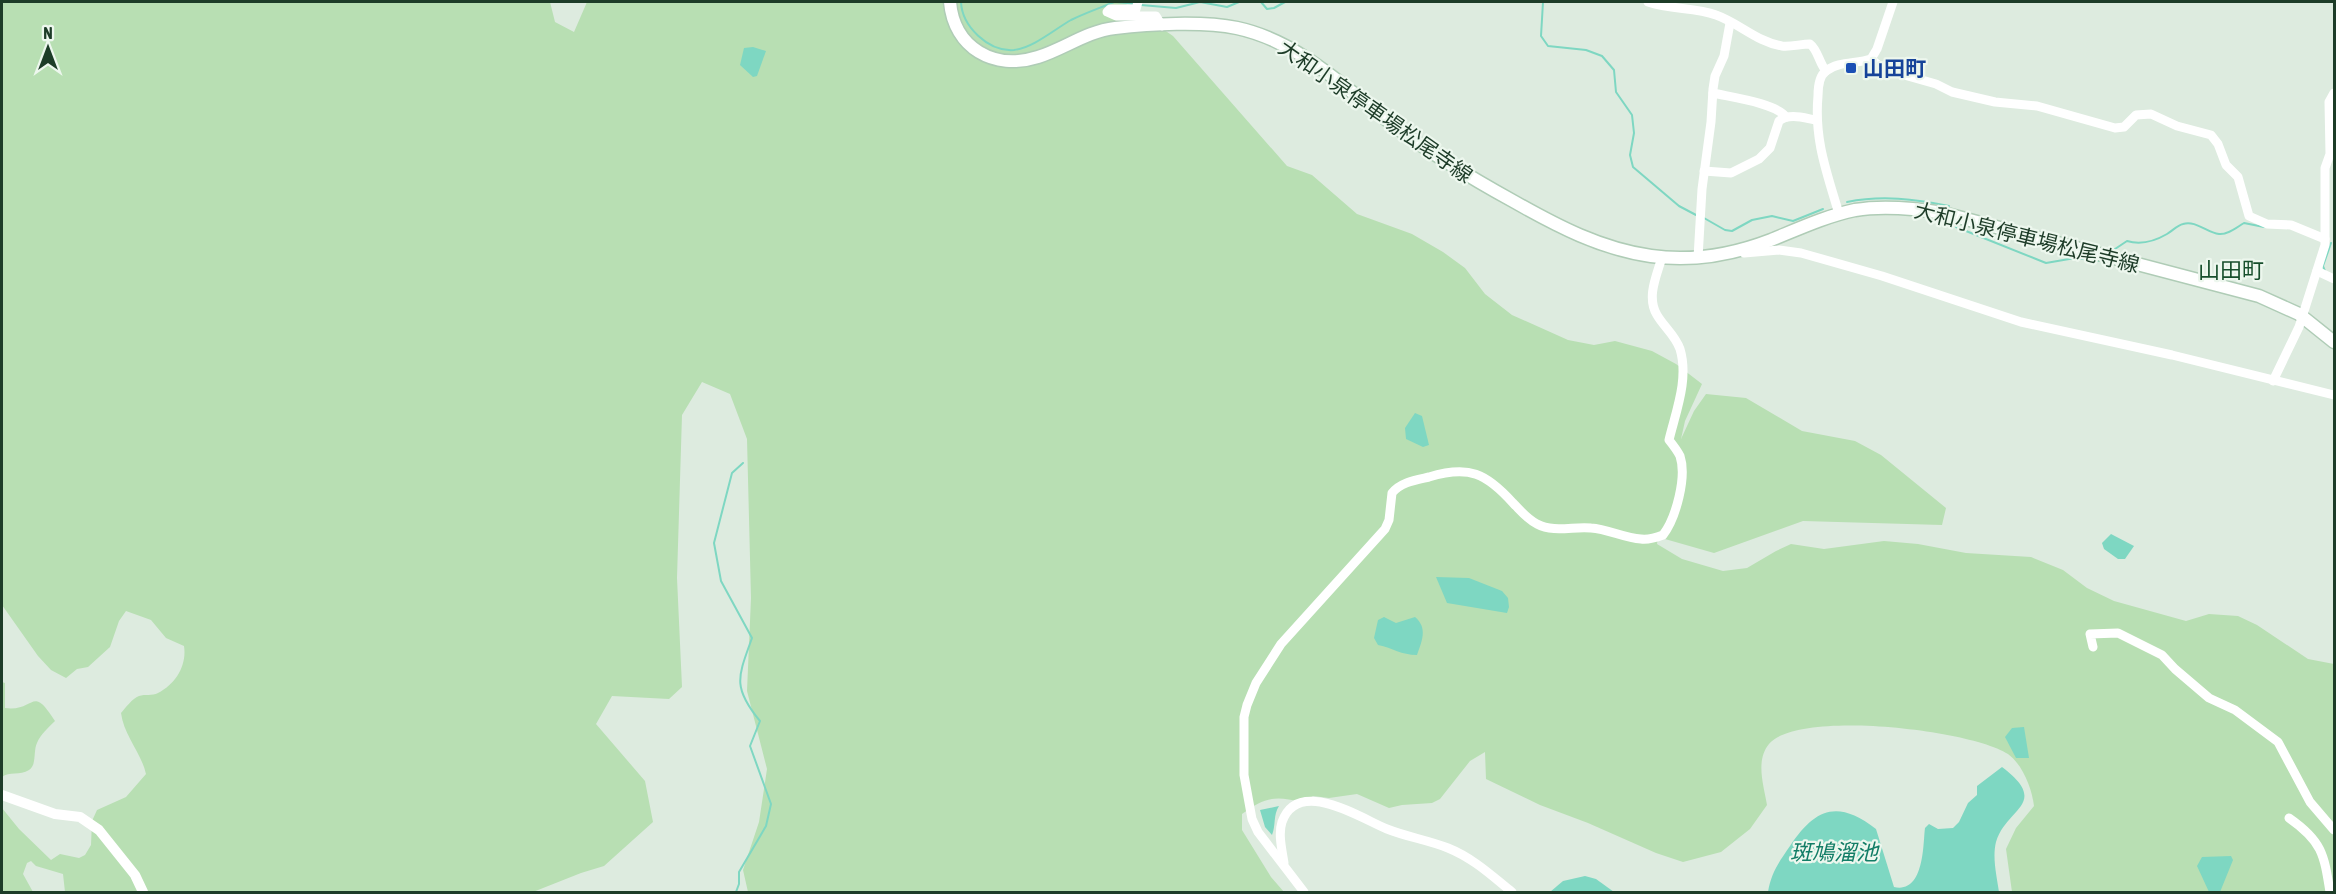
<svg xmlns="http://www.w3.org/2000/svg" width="2336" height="894" font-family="'Asap Condensed','Noto Sans JP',sans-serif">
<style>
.green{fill:#b8dfb3}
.water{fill:#7ed7c2}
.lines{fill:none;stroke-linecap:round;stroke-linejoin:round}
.stream{stroke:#7ed7c2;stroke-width:2}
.secondary-casing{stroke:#afccb6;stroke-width:15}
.minor{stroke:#fff;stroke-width:9}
.tertiary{stroke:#fff;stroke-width:10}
.secondary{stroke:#fff;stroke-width:12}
.transit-dot{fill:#1a4fb4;stroke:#edf7ee;stroke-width:2}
.labels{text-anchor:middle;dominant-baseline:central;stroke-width:4.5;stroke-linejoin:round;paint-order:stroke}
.transit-label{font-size:21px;font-weight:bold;fill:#164399;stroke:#edf7ee;text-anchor:start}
.street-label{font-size:21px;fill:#1d3c28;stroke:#edf7ee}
.neighbourhood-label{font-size:22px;fill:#174f2c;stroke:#edf7ee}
.water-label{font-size:22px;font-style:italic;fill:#127d66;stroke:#edf7ee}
</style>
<rect width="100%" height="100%" fill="#ddebdf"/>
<g class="green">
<path d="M2 2H550L555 22 574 32 587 2H1123L1173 36 1287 166 1312 175 1357 214 1412 234 1443 252 1465 268 1485 294 1512 315 1568 340 1594 345 1615 341 1652 351 1676 364 1702 384 1685 421 1681 439 1694 411 1706 394 1746 398 1802 431 1855 441 1881 455 1946 508 1942 525 1803 521 1714 553 1658 537 1657 544 1682 559 1723 571 1747 568 1776 551 1791 544 1824 549 1884 541 1918 544 1966 553 2031 557 2063 570 2087 588 2114 601 2186 621 2209 614 2238 616 2257 625 2308 659 2334 664V892H2012L2006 849 2016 828 2034 806C2032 789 2023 765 2008 754 1972 730 1798 709 1769 744 1755 761 1764 786 1767 805L1750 829 1721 852 1683 862 1656 853 1588 823 1540 805 1486 779 1485 752 1470 761 1440 799 1432 803 1402 805 1389 808 1357 794 1329 798 1313 796 1301 802C1274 795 1264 798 1242 814V830L1271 877 1284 892H748L743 870 759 822 767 769 747 691 751 598 747 439 730 394 702 382 682 415 677 578 682 687 669 699 612 696 596 724 645 781 653 822 604 866 581 873 533 892H65L63 874 36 866 31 861 27 863 23 874 33 892H2V808L19 829 51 860 60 854 79 858 85 855 91 845 92 821 97 810 126 797 146 774C141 752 124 736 121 713 126 707 132 699 139 696 145 694 152 696 158 693 176 684 187 665 184 646L166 638 151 620 126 611 119 621 110 647 88 667 77 669 66 678 51 670 38 656 2 605Z"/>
<path d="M2 682 5 683V708C36 712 31 683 55 721 49 727 40 735 37 743 33 751 37 765 29 770 20 776 9 771 2 777Z"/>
</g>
<g class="water">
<polygon points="753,47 766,51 757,76 753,77 740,65 744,48"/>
<polygon points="1415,413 1422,416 1429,445 1423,447 1406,439 1405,428"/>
<polygon points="2111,534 2134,546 2125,559 2118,559 2104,549 2102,543"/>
<polygon points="1436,577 1469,578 1502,591 1508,598 1509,607 1507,613 1447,603"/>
<path d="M1384 617 1396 623 1415 617C1428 628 1422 641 1417 655 1401 655 1393 648 1378 645L1374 638 1378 620Z"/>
<polygon points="2024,727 2029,758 2016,758 2005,737 2012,728"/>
<path d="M2002 767C2051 804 2006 808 1996 842 1992 858 1997 877 1999 892H1768C1771 873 1779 862 1790 846 1815 809 1837 799 1876 829L1894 887C1925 894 1923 842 1925 828L1929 824 1938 829 1953 828 1959 822 1968 803 1977 795V786Z"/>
<path d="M1279 806C1273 815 1276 825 1272 835L1265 827 1260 810Z"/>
<polygon points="2231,856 2233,860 2220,892 2209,892 2197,866 2202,857"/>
<polygon points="1585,876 1596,879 1614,892 1550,892 1563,881"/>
</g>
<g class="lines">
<g class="stream">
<path d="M961 2C962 26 988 52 1014 50 1033 48 1055 29 1071 20 1085 13 1100 8 1114 2"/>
<polyline points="1117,2 1135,4"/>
<polyline points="1261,2 1267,9 1274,8 1285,2"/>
<polyline points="1543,2 1541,36 1548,46 1586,50 1602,56 1614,70 1616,92 1632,115 1634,133 1630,155 1633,167 1679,206 1696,215"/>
<polyline points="1141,5 1176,8 1200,2 1227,7 1239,2"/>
<path d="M1847 202C1882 195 1915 199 1949 206"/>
<polyline points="1704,218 1725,230 1732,231 1752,220 1772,216 1793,221 1823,209"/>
<polyline points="1956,227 2046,263 2075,258 2098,261"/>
<path d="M2115 249 2127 241C2140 245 2155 241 2167 234 2172 231 2178 225 2183 224 2196 220 2207 233 2219 234 2228 235 2237 227 2244 223L2264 227"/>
<polyline points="2325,271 2323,266 2331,243"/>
<path d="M736 892 739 884V872L766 826 771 804 750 746 760 721C732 687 738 677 752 638L721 581 714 543 732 473 743 463"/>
</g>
<g class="secondary-casing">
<path id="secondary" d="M950 2C954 48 994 71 1038 57 1064 49 1087 31 1115 28 1150 24 1203 21 1237 28 1298 41 1344 87 1392 124 1430 153 1471 178 1513 201 1557 226 1601 249 1651 256 1693 262 1732 255 1771 240 1798 229 1826 216 1855 210 1884 205 1913 208 1943 213L2259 296 2299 314 2334 342"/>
</g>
<g class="minor">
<polyline points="1138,2 1136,9 1110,9 1107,12 1116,16 1156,16 1162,26"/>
<path d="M1648 2C1671 10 1695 7 1716 15 1739 23 1757 42 1782 46 1791 47 1801 44 1810 44 1818 50 1819 63 1826 71"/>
<polyline points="1871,59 1883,69 1936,84 1952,92 1995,102 2037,106 2115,128 2124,127 2136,115 2151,114 2177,126 2211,135 2218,144 2226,165 2238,177 2249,216 2267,224 2291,225 2325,239"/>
<path d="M1713 93C1730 97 1776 103 1786 117"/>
<path d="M1704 171 1731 173 1759 159 1770 148 1779 121C1789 113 1804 118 1816 120"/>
<path d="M1839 214C1827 173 1814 140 1818 96 1818 88 1819 76 1826 71 1838 61 1857 64 1871 59L1877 49 1893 2"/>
<polyline points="1744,253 1779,250 1801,253 1882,276 2021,322 2172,355 2334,395"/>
<polyline points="1698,258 1702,189 1711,122 1713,89 1715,76 1724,56 1730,23"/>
<polyline points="2317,271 2334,279"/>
<polyline points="2273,381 2299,327 2325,245 2325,168 2330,154 2329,102 2334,93"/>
<polyline points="2093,647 2090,634 2118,633 2162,655 2175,669 2209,698 2235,710 2278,742 2310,802 2334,830"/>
<path d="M2289 818C2322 841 2324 854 2330 892"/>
<path d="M1284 863C1282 850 1278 834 1282 822 1298 776 1362 819 1387 829 1407 837 1428 840 1448 848 1473 858 1492 876 1512 892"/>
<path d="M1304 892 1258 832 1252 819 1244 775V717L1247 705 1256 683 1281 644 1385 529 1389 520 1392 493C1401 482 1416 480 1429 477 1469 465 1486 473 1513 503 1521 511 1527 519 1537 524 1554 533 1574 526 1591 528 1608 529 1624 538 1641 539 1649 540 1655 538 1663 535 1676 518 1687 477 1680 456 1677 450 1673 445 1669 440 1676 411 1689 379 1680 349 1675 335 1664 327 1657 315 1646 297 1657 275 1662 257"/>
</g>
<polyline class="tertiary" points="2,795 55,814 80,817 99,830 135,875 143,892"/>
<use href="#secondary" class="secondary"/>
</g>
<rect class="transit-dot" x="1845" y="62" width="12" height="12" rx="3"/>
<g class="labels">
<g class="transit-label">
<text x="1863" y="68">山田町</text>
</g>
<g class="street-label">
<text transform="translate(1376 111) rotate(35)">大和小泉停車場松尾寺線</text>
<text transform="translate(2027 237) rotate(14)">大和小泉停車場松尾寺線</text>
</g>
<g class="neighbourhood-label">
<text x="2231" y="270">山田町</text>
</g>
<g class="water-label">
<text x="1834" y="852">斑鳩溜池</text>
</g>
</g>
<rect width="2336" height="894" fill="none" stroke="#1d3c28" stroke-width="6"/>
<g transform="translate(48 48)" stroke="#edf7ee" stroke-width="4.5" paint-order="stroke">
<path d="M0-4.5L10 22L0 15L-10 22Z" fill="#1d3c28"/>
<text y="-9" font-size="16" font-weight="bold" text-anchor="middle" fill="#1d3c28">N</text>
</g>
</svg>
